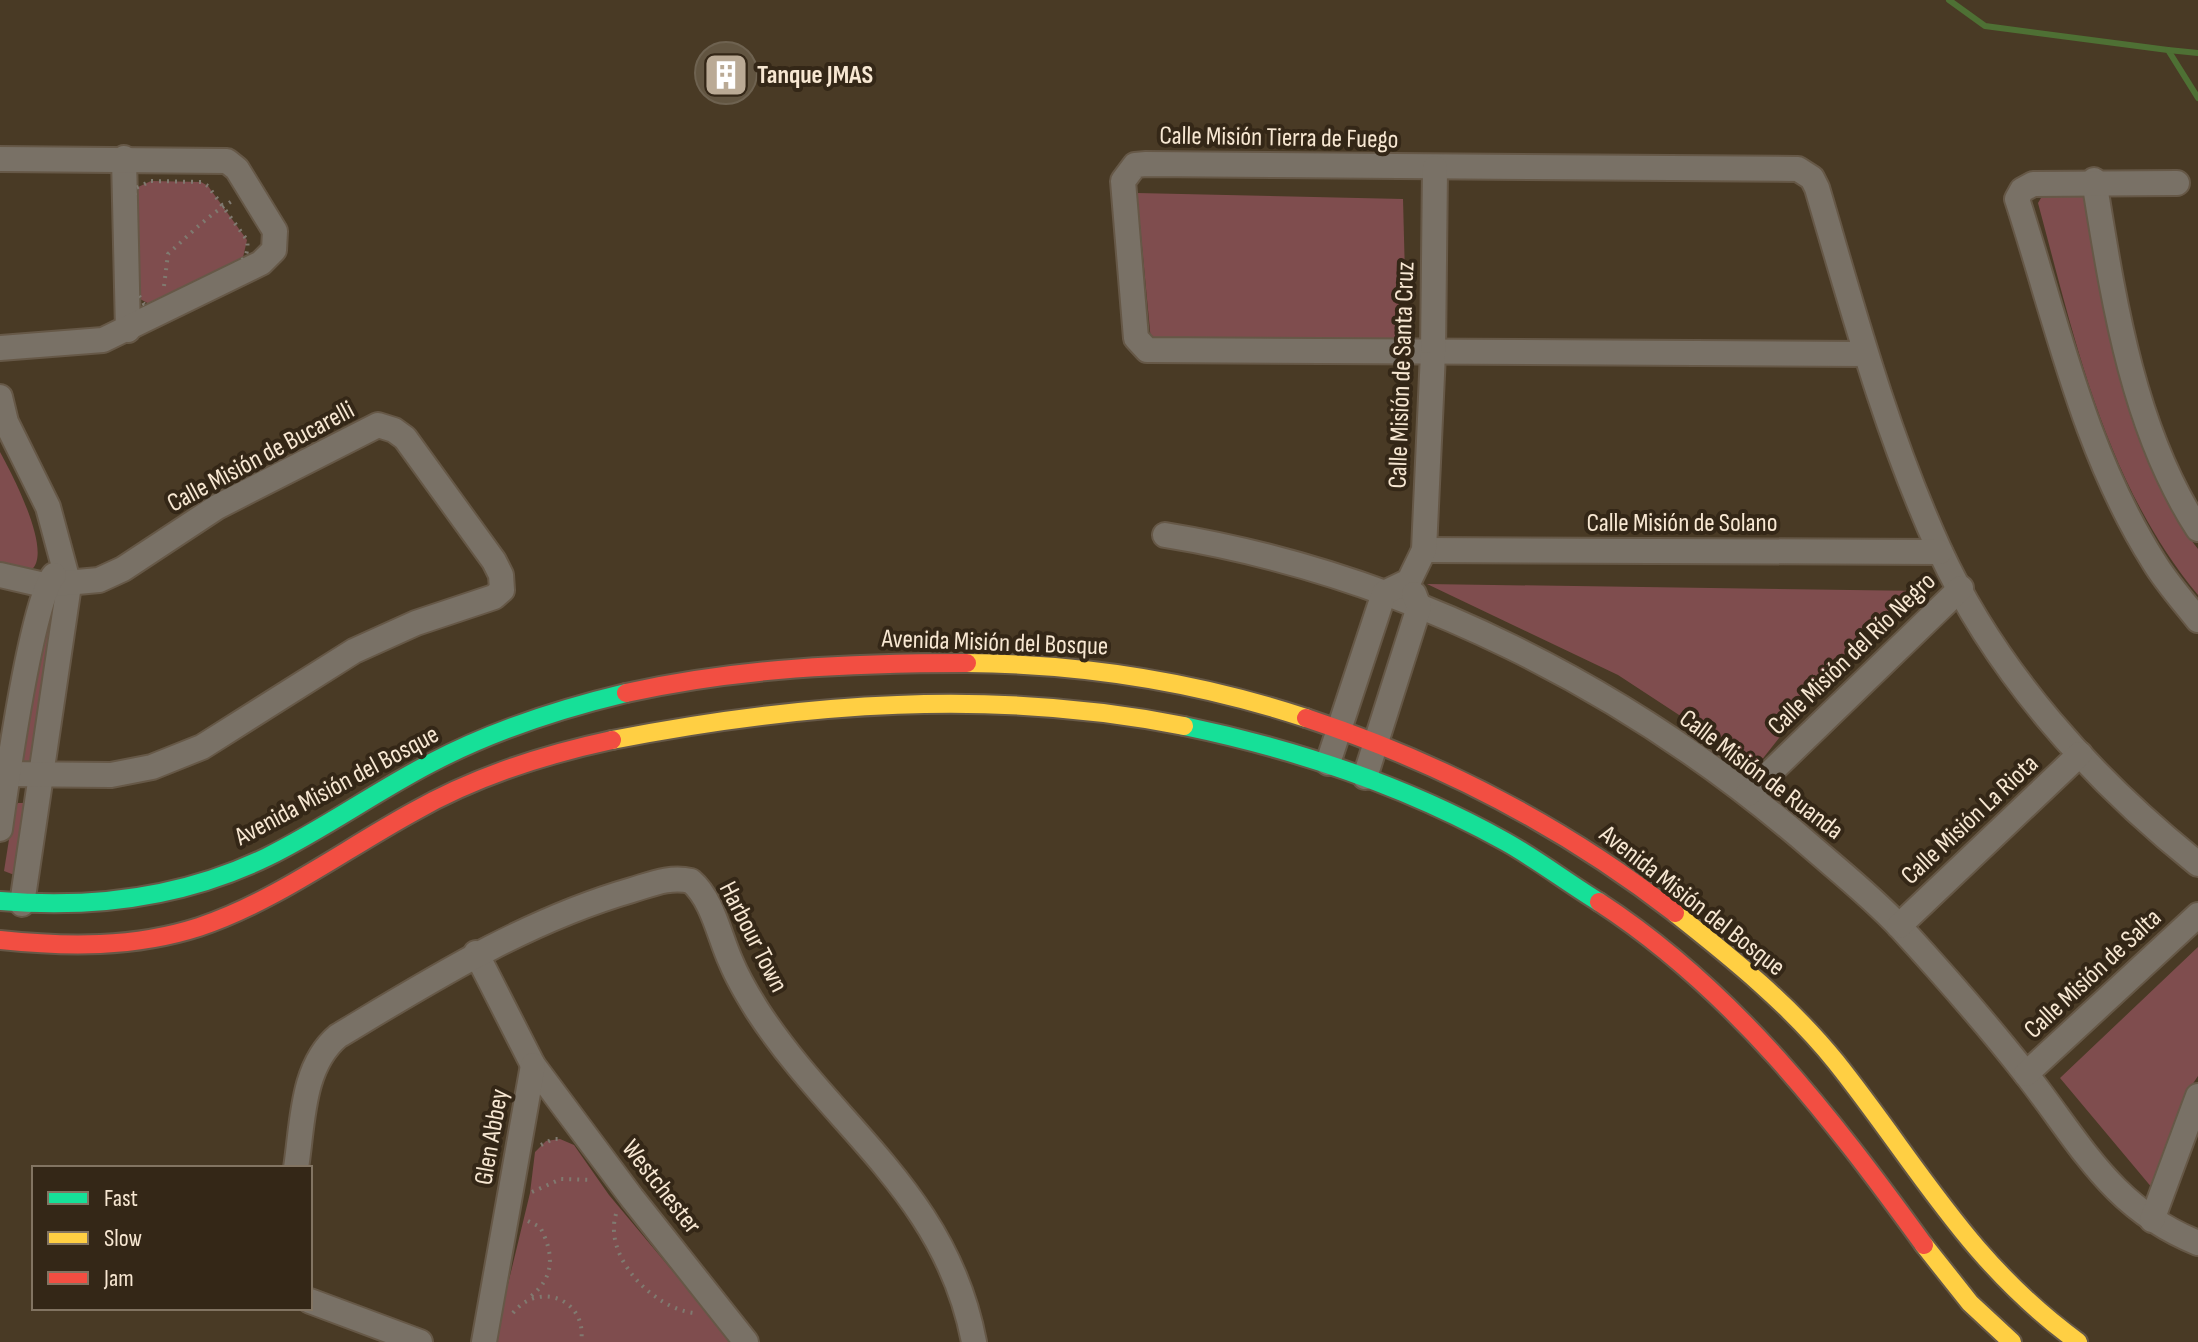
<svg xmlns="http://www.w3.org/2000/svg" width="2198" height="1342" font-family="'Sofia Sans Condensed',sans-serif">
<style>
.green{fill:#7f4d4e}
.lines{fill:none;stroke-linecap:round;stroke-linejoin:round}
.stream{stroke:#4e7034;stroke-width:6}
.building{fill:#625541;stroke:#6e6250;stroke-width:2}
.street-casing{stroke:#665847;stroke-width:28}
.fast-casing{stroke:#665847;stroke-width:22}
.slow-casing{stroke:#665847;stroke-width:22}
.jam-casing{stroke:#665847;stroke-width:22}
.path{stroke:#807a70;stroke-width:4;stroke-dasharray:2 6;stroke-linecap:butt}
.street{stroke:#797166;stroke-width:24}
.fast{stroke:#16e098;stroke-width:18}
.slow{stroke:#ffcf43;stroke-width:18}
.jam{stroke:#f24e42;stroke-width:18}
.labels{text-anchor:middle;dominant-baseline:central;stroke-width:8;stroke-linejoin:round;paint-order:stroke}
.poi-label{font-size:26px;font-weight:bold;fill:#f7e7d2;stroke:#342717;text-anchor:start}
.street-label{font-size:26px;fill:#f7e7d2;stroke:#342717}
</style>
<rect width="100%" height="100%" fill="#493a25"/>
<g class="green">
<polygon points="151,181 201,182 208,186 247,240 242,262 155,307 138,298 136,188"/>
<polygon points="1137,193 1403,199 1407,354 1152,352"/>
<path d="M2044 193H2081L2088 199 2139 430 2181 527 2198 549V595C2105 483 2075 340 2038 203Z"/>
<path d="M0 452C11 472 54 553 31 570 22 577 10 573 0 571Z"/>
<polygon points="1427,584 1924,591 1819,687 1757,766 1618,675"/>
<polygon points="47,611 54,616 32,764 19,763"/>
<polygon points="18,803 26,803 17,876 4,871 14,808"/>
<polygon points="2198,947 2198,1076 2186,1094 2153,1189 2060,1078"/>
<polygon points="560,1139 574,1145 609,1195 732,1342 494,1342 530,1193 535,1152 546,1141"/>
</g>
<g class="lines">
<g class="stream">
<polyline points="1949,0 1985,26 2168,50 2198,98"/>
<polyline points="2168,50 2198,53"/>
</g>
</g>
<circle class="building" cx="726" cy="73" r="31"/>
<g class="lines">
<g class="street-casing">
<g id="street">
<polyline points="124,158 128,330"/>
<polyline points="0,159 227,161 237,169 275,231 274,250 261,263 103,340 0,348"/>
<path d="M2094 180C2113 297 2132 428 2198 529"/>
<path d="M2177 183 2033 184 2022 190 2017 199C2057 322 2084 452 2154 562 2166 582 2183 601 2198 620"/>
<path d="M1865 354 1147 350 1136 338 1123 181 1135 165 1146 164 1798 169 1812 178 1817 188C1853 310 1886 433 1939 549 1996 673 2093 780 2198 864"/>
<polyline points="0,397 6,422 48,507 69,585 22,904"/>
<path d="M1165 535C1405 574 1632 690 1814 849 1843 874 1874 899 1900 927 1943 974 1987 1024 2026 1074 2081 1144 2111 1208 2198 1243"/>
<polyline points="1424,550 1940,552"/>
<polyline points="0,575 44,585 99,580 123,569 217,507 378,425 394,430 405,438 494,561 501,575 502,590 494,597 416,623 354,651 202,747 152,767 111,775 0,774"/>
<polyline points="1328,763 1384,593 1409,581 1424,550 1433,353 1435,168"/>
<polyline points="1365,777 1419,607 1414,594"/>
<polyline points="1748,794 1961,588"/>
<path d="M0 829C6 786 32 598 54 575"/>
<polyline points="1899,926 2080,754"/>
<polyline points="476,953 533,1065 632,1198 746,1342"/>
<polyline points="2026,1074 2198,915"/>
<path d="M296 1168C303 1124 301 1067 338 1036 433 979 525 921 632 890 652 884 670 876 691 881 713 900 719 936 731 962 738 979 747 994 757 1010 833 1127 946 1193 974 1342"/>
<polyline points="2152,1220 2198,1096"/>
<polyline points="310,1301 420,1342"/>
<polyline points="484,1342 533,1065"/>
</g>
</g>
<g class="fast-casing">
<g id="fast">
<path d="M1184 726C1295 749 1406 786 1506 842 1538 860 1568 883 1599 902"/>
<path d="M0 901C93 909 182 898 267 857 324 829 375 792 431 763 492 731 559 709 626 693"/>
</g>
</g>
<g class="slow-casing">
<g id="slow">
<path d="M967 663C1081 664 1197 682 1306 718"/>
<path d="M612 740C801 703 994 688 1184 726"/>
<path d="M1675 913C1732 958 1790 1005 1836 1062 1918 1165 1968 1262 2078 1342"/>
<polyline points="1924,1245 1970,1303 2012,1342"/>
</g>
</g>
<g class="jam-casing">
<g id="jam">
<path d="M626 693C737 668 852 663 967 663"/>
<path d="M1306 718C1439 762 1564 827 1675 913"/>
<path d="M1599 902C1734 990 1831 1117 1924 1245"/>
<path d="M0 940C67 947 134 948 199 927 276 901 342 851 413 812 476 776 542 755 612 740"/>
</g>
</g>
<g class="path">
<path d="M151 181 201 182 208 186 247 240C249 253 245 260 234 266L155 307 144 304 135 289V194L136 188Z"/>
<path d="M164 286 168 254C189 235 209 214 234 200"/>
<polyline points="541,1145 553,1139 562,1139"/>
<polyline points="532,1192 561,1179 592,1180"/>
<path d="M616 1214C603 1257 653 1308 694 1313"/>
<path d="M528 1221 540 1227C554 1253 555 1277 531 1296"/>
<path d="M513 1313C539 1280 588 1300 581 1342"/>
</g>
<use href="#street" class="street"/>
<use href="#fast" class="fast"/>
<use href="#slow" class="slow"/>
<use href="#jam" class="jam"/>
</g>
<defs>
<g id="building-square" transform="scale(2.3)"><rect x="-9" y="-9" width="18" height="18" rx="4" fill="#baaa95" stroke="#342717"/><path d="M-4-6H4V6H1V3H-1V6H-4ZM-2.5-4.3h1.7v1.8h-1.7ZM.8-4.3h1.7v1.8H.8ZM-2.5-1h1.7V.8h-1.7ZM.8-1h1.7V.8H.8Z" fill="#fff"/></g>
</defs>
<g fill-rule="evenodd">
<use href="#building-square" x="726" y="75"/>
</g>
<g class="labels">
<g class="poi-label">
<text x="757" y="75">Tanque JMAS</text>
</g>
<g class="street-label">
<text transform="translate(1279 138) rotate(1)">Calle Misión Tierra de Fuego</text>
<text transform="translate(1402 375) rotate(-88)">Calle Misión de Santa Cruz</text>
<text transform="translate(261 457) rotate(-28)">Calle Misión de Bucarelli</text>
<text x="1682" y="523">Calle Misión de Solano</text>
<text transform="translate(995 643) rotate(2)">Avenida Misión del Bosque</text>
<text transform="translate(1852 654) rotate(-44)">Calle Misión del Río Negro</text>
<text transform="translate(1761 775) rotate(37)">Calle Misión de Ruanda</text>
<text transform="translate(337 786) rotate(-28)">Avenida Misión del Bosque</text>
<text transform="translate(1970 820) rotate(-43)">Calle Misión La Riota</text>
<text transform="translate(1692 901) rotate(38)">Avenida Misión del Bosque</text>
<text transform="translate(753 937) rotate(63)">Harbour Town</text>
<text transform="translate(2093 974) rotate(-43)">Calle Misión de Salta</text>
<text transform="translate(492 1137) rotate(-80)">Glen Abbey</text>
<text transform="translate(661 1187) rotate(52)">Westchester</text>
</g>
</g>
<rect x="32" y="1166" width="280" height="144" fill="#342717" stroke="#827462" stroke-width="2"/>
<rect x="48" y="1192" width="40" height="12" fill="#16e098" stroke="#827462" stroke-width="2"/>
<text x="104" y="1206" font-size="24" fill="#f7e7d2">Fast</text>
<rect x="48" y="1232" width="40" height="12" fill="#ffcf43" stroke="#827462" stroke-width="2"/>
<text x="104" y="1246" font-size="24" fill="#f7e7d2">Slow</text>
<rect x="48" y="1272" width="40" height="12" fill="#f24e42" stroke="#827462" stroke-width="2"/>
<text x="104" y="1286" font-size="24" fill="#f7e7d2">Jam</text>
</svg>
